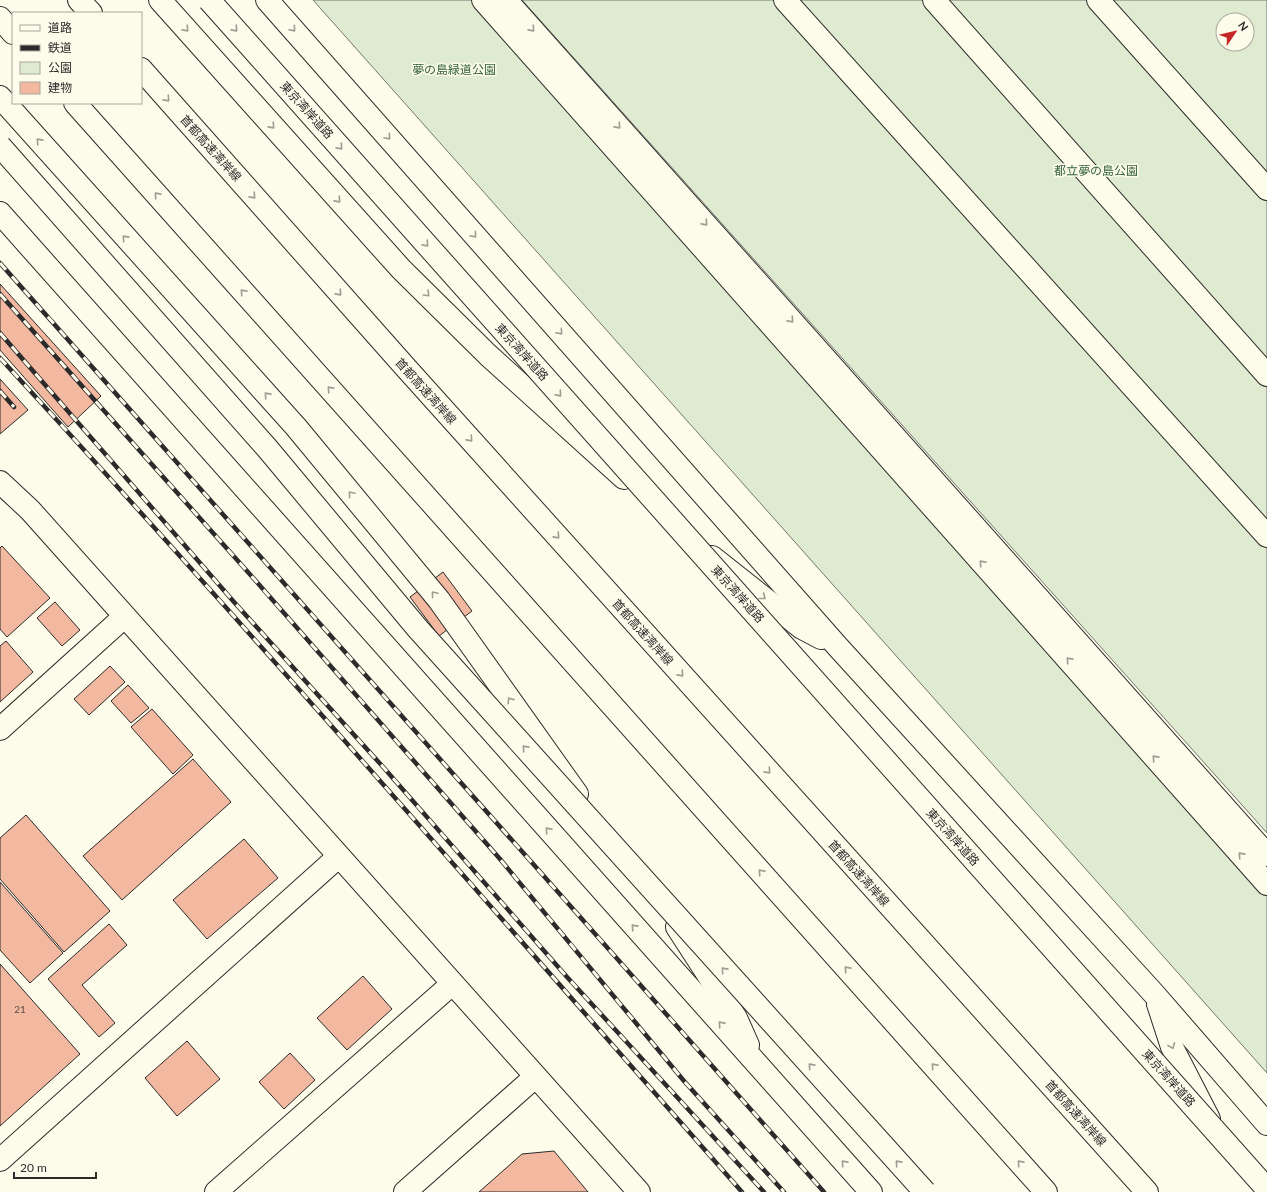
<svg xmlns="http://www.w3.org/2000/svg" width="1267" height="1192" font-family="Lato,'Noto Sans JP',sans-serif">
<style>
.green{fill:#deebd1;stroke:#74746e;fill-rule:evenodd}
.building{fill:#f2b8a0;stroke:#2b2b2b}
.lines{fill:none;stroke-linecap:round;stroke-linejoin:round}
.minor-casing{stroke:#2b2b2b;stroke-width:24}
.highway-casing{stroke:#2b2b2b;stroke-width:24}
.minor{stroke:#fdfbea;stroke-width:22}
.highway{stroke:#fdfbea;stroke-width:22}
.rail-casing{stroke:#2b2b2b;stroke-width:4.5}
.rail{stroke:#fdfbea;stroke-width:3;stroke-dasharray:9;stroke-linecap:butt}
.highway-bridge-casing{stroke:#2b2b2b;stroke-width:24;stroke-linecap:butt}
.highway-bridge{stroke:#fdfbea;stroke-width:22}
.oneway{stroke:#9e9d94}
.labels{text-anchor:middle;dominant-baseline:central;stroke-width:3;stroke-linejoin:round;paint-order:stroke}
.number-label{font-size:10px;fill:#5d4e48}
.park-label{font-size:12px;fill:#34623c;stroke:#fdfbea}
.street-label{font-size:12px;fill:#2b2b2b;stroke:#fdfbea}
</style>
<rect width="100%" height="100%" fill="#fdfbea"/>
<g class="green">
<polygon points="313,0 474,0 1267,894 1267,1073"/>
<path d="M522 0H1267V833ZM1223 20H1247V44H1223Z"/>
</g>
<g class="building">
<polygon points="0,284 101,396 68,427 0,350"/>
<polygon points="0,379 28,410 0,434"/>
<polygon points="2,546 50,598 7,637 0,629 0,548"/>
<polygon points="443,572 472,611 439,636 410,597"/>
<polygon points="55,602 80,630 62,646 37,618"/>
<polygon points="6,641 33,672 0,702 0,646"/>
<polygon points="110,666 125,682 89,715 74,699"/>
<polygon points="128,685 149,708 131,723 111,701"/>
<polygon points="152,709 193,755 173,774 131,727"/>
<polygon points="193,759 231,802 122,900 83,856"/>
<polygon points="26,815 110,911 64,952 0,879 0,838"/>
<polygon points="244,839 278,878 207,939 173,900"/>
<polygon points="0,882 63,953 30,983 0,950"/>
<polygon points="109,924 127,945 82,985 115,1023 99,1037 48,979"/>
<polygon points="0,964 80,1054 0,1126"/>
<polygon points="363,976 392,1009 347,1050 317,1018"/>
<polygon points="187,1041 220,1079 177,1116 145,1078"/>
<polygon points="290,1053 315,1080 284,1109 259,1082"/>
<polygon points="554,1151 588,1192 479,1192 522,1154"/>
</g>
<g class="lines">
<g class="minor-casing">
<g id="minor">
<polyline points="483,0 1267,884"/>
<polyline points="506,0 1267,855"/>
<polyline points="785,0 1267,536"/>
<polyline points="934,0 1267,375"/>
<polyline points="1098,0 1267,189"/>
<polyline points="0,482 30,510 639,1192"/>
<polyline points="0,729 124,617"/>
<polyline points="0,1160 338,857"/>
<polyline points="216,1192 452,984"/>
<polyline points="405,1192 535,1077"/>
</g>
</g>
<g class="highway-casing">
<g id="highway">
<polyline points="79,0 91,13"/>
<polyline points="160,0 401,269 488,355 624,478"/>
<polyline points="267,0 838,647 1155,995 1267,1124"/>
<polyline points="0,18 13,33"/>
<polyline points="141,69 407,369 1147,1192"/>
<polyline points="0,97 296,427 439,600 577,794"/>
<polyline points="75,103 1046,1192"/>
<polyline points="0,213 871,1192"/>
<polyline points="712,557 802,628 821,638"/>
<polyline points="677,927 736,1018 748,1045"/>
<polyline points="1158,1004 1172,1047 1209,1119"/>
</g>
</g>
<use href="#minor" class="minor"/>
<use href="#highway" class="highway"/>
<g class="rail-casing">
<g id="rail">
<polyline points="0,263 824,1192"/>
<polyline points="0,294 255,580 500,859 684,1081 784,1192"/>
<polyline points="0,333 234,602 384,768 567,977 764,1192"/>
<path d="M0 358C252 632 496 913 742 1192"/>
<polyline points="0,391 14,407"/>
</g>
</g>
<use href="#rail" class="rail"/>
<g class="highway-bridge-casing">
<g id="highway-bridge">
<polyline points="209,0 1267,1189"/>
<polyline points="0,146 267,448 418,629 925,1192"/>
</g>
</g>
<use href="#highway-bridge" class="highway-bridge"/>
</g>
<defs><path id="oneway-chevron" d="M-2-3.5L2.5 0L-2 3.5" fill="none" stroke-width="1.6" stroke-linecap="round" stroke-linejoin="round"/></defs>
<g class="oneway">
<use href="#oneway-chevron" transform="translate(186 29) rotate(48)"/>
<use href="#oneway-chevron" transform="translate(235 29) rotate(48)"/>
<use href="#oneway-chevron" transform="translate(293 29) rotate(49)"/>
<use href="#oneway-chevron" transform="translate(532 29) rotate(48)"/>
<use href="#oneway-chevron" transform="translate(167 99) rotate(48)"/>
<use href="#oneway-chevron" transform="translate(272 126) rotate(48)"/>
<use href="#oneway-chevron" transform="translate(618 126) rotate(48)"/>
<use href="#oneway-chevron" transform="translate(388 137) rotate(49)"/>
<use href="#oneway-chevron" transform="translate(39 141) rotate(-132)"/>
<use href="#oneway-chevron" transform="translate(340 147) rotate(48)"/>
<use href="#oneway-chevron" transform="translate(157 195) rotate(-132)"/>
<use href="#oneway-chevron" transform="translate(253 196) rotate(48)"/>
<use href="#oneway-chevron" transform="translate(338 200) rotate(48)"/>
<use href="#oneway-chevron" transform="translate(705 223) rotate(48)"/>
<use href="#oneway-chevron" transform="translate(474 235) rotate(49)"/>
<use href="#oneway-chevron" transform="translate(125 238) rotate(-132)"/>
<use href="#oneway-chevron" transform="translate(426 244) rotate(48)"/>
<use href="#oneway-chevron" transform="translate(243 292) rotate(-132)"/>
<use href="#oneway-chevron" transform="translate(339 293) rotate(48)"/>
<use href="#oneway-chevron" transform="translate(427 294) rotate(45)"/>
<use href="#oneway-chevron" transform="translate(791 320) rotate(48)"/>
<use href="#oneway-chevron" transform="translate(560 332) rotate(49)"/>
<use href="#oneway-chevron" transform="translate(330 389) rotate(-132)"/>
<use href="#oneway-chevron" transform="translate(559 394) rotate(48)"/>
<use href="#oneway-chevron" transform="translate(267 395) rotate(-132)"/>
<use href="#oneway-chevron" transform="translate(470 439) rotate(48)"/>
<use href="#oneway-chevron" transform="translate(351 494) rotate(-130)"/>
<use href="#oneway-chevron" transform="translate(557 536) rotate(48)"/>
<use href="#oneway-chevron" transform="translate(982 563) rotate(-132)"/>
<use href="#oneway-chevron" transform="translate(434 594) rotate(-130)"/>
<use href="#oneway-chevron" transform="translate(763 597) rotate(38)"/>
<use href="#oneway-chevron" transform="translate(1069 660) rotate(-132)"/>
<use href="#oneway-chevron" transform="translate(681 674) rotate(48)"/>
<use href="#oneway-chevron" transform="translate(510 700) rotate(-125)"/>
<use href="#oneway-chevron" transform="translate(525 748) rotate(-132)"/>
<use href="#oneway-chevron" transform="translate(1155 758) rotate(-132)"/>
<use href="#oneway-chevron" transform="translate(768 771) rotate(48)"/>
<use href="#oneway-chevron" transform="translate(548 830) rotate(-132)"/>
<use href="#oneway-chevron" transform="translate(1241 855) rotate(-132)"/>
<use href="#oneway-chevron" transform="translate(761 872) rotate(-132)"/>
<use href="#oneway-chevron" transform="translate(634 927) rotate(-132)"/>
<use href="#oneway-chevron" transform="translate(847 969) rotate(-132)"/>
<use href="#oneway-chevron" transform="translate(724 970) rotate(-132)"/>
<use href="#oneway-chevron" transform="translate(721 1024) rotate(-132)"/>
<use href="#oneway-chevron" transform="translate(1172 1046) rotate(68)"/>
<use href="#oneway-chevron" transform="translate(811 1066) rotate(-132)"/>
<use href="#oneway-chevron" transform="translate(934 1066) rotate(-132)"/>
<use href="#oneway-chevron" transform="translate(844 1163) rotate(-132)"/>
<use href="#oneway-chevron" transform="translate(898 1163) rotate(-132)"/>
<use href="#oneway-chevron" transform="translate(1020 1163) rotate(-132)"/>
</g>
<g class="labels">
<g class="number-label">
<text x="20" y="1009">21</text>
</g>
<g class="park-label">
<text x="454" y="69">夢の島緑道公園</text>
<text x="1096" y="170">都立夢の島公園</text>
</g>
<g class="street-label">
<text transform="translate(307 110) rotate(48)">東京湾岸道路</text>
<text transform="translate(211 148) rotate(48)">首都高速湾岸線</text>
<text transform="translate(522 352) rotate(48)">東京湾岸道路</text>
<text transform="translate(426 391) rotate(48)">首都高速湾岸線</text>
<text transform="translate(738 594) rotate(48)">東京湾岸道路</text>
<text transform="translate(643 632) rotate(48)">首都高速湾岸線</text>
<text transform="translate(953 837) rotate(48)">東京湾岸道路</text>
<text transform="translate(859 873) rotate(48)">首都高速湾岸線</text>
<text transform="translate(1169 1078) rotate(48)">東京湾岸道路</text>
<text transform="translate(1076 1113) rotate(48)">首都高速湾岸線</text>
</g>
</g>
<rect x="12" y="12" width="130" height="92" fill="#fdfbea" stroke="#a9a89e"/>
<rect x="20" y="25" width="20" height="6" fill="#fdfbea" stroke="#a9a89e"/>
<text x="48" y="32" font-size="12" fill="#2b2b2b">道路</text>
<rect x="20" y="45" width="20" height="6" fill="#2b2b2b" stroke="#a9a89e"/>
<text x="48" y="52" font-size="12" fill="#2b2b2b">鉄道</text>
<rect x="20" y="62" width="20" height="12" fill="#deebd1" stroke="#a9a89e"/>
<text x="48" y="72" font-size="12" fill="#2b2b2b">公園</text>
<rect x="20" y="82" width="20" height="12" fill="#f2b8a0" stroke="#a9a89e"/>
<text x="48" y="92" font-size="12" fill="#2b2b2b">建物</text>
<g transform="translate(1235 32) rotate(55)"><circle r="19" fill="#fdfbea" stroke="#a9a89e"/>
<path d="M0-3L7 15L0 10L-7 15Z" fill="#c62828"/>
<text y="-6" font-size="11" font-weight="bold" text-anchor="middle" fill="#2b2b2b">N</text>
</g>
<path d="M14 1172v6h82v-6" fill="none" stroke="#2b2b2b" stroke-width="2"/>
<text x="20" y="1172" font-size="12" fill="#2b2b2b" stroke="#fdfbea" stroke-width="3" paint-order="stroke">20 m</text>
</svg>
